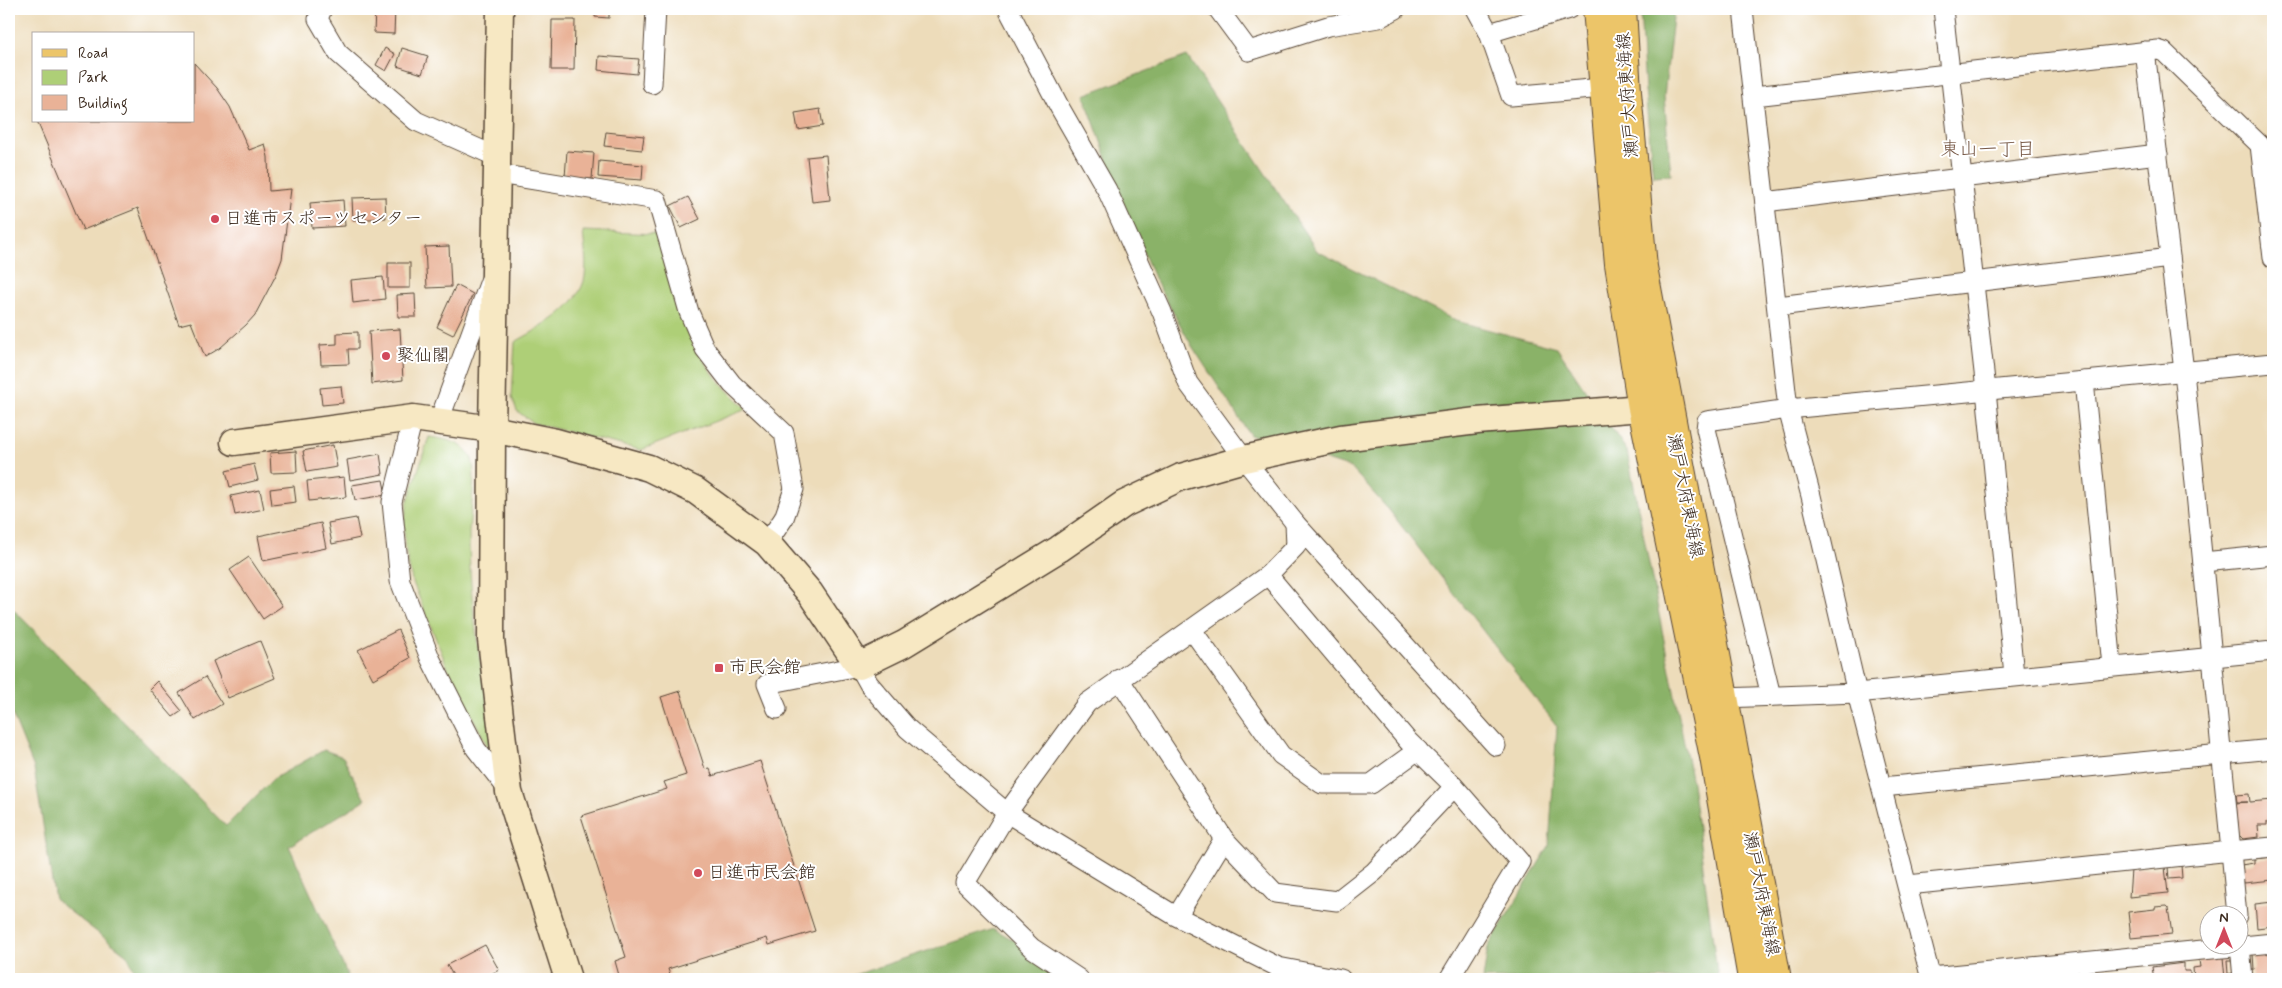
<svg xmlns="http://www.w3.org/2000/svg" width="2282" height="988" font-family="Mynerve,'Klee One',sans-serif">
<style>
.green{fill:#aecf77;stroke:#747c4a}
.forest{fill:#8ab268;stroke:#626e43}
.building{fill:#e9b297}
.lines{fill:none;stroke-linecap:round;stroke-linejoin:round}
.street-casing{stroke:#564535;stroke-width:21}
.secondary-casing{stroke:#564535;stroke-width:29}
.primary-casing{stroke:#564535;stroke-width:30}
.street{stroke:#fff;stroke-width:19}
.secondary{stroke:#f7e8c3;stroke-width:26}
.primary{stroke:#ecc569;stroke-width:28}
.poi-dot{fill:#d1495b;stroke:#fff;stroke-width:2}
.labels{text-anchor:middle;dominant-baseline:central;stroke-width:4;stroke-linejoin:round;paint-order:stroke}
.street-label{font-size:18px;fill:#3b2a1e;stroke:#fff}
.poi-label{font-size:18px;fill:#3b2a1e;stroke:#fff;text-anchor:start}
.neighbourhood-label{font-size:19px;fill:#785a48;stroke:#fff}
</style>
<rect width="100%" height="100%" fill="#fff"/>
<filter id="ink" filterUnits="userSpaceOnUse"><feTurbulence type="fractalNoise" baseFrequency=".02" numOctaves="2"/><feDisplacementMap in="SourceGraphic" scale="10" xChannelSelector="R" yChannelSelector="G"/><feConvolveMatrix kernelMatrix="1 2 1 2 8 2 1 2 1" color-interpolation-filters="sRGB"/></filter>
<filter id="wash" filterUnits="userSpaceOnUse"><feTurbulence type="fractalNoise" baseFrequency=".0096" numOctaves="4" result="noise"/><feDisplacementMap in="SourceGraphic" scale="20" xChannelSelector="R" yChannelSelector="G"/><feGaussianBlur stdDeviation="1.12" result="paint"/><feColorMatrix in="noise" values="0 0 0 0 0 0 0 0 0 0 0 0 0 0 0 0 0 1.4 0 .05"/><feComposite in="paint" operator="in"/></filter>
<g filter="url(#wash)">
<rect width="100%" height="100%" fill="#eddcba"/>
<g class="green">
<path d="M583 231 657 234C675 305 688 359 747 409L641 450 533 423 517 411 512 397 515 342C540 328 575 310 584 281 588 266 584 246 583 231Z"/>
<path d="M429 437C443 439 461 441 470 455 479 469 469 516 469 534 469 605 482 677 496 746L488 747 449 671 412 580 405 548 404 523 408 501Z"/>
</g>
<g class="forest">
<polygon points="1640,9 1674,9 1664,96 1671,175 1653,176 1645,90"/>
<polygon points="1187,56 1317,251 1456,321 1557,348 1627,451 1692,783 1718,979 1483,979 1488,947 1549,846 1557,726 1389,510 1351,468 1250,435 1192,346 1154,278 1121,197 1084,95"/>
<polygon points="9,605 226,826 273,779 324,750 343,757 365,800 289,846 347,974 347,979 139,979 127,955 55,900 34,768 9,706"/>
<polygon points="994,929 1083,979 842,979"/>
</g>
<g id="blocks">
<g class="building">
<polygon points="375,9 395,9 394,34 374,33"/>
<polygon points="595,9 609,9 609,18 595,17"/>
<polygon points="552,20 575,20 574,70 551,70"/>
<polygon points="385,48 395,54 386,71 376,65"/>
<polygon points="402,48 428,56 422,74 397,66"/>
<polygon points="599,56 639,59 637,74 598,70"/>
<polygon points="194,63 217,88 230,107 249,150 265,144 268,157 269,191 291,189 282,259 276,275 255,315 246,325 220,348 205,357 191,322 179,325 138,208 83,230 37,121 194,121"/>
<polygon points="820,109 823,126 798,130 795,113"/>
<polygon points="606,132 644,136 642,150 604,146"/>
<polygon points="567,151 594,153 592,179 565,177"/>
<polygon points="826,155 830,200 812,202 807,157"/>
<polygon points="599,161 643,165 642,180 598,177"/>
<polygon points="385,197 386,218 353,220 352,198"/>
<polygon points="688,197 700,219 681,228 670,206"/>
<polygon points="343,200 345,226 312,228 310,203"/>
<polygon points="449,246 451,287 427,288 425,247"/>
<rect x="388" y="263" width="22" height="25"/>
<polygon points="383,277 385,299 353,303 351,280"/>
<polygon points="456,285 473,294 453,335 437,327"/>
<polygon points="415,294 416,317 398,317 397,295"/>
<polygon points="400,329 403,380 372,384 369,331"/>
<polygon points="358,332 358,349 348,349 349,364 321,365 320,345 337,344 337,333"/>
<polygon points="341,386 343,403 322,405 320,388"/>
<polygon points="333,445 337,467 307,472 303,451"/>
<polygon points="296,451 297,472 271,473 270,453"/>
<polygon points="380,454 383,474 350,480 347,460"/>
<polygon points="254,464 258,480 230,487 226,471"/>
<polygon points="344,477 346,497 309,501 307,481"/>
<polygon points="383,480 386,495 355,500 352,485"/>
<polygon points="294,486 296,502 272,505 270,489"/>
<polygon points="260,490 264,509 235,515 231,496"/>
<polygon points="356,518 360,538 332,544 328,523"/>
<polygon points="321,523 326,548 263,561 258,536"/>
<polygon points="249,557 282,606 263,619 230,570"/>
<polygon points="398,630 410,658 373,679 358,650"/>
<polygon points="260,641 275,678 228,698 213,661"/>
<polygon points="205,677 222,704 195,720 179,693"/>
<polygon points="157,681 182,711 173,717 149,689"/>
<polygon points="680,691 705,769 710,768 712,776 760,761 815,931 769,945 767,938 668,969 670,975 657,979 620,979 615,961 626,957 581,816 667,789 664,782 686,775 661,697"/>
<polygon points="2249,794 2250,802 2273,800 2273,821 2267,822 2267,825 2258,825 2259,837 2243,839 2239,835 2236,803 2248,802 2237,802 2236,795"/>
<polygon points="2273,857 2273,880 2244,883 2241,865 2254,863 2254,859"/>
<polygon points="2181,865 2182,878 2169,879 2168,867"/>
<polygon points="2165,867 2168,893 2129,897 2131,870"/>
<polygon points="2273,902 2273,926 2257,928 2255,904"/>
<polygon points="2166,906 2168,908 2172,934 2131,938 2128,912 2155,909 2155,907"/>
<polygon points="485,945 499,970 481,979 455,979 447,965"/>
<polygon points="2273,950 2273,979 2253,979 2251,969 2254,969 2253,954"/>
<polygon points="2223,957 2225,979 2194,979 2193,968 2200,967 2199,960"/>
<polygon points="2227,960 2232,960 2233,973 2228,974"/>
<polygon points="2184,963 2184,971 2190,971 2190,979 2154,979 2152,967"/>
</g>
</g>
</g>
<g filter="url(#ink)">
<use href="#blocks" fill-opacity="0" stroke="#564535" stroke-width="1"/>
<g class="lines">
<g class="street-casing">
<g id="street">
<polyline points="322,9 318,19 338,53 416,121 497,157"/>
<polyline points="1008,9 1060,108 1107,190 1162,312 1188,383 1244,459 1295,523 1496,746"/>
<polyline points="1218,9 1249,51 1328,26 1379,18 1396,9"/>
<polyline points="1476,9 1489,33 1511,96 1603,88"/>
<polyline points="1743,9 1788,409 1811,496 1857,693 1931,979"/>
<polyline points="1943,9 1986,390 2014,675"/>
<polyline points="1489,33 1569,9"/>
<polyline points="2145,51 2184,371 2231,851 2273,847"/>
<polyline points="652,84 656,9"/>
<polyline points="1754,96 2158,50 2164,52 2260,145 2273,258"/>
<polyline points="498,174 657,200 689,312 705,349 732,384 784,433 794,489 784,518 767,543"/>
<polyline points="1765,202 2158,154"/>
<polyline points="1778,306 2170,258"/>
<polyline points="2084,381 2112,666"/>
<polyline points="413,418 392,502 400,581 430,658 476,749 509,791"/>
<polyline points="439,421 490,281"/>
<polyline points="2203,562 2273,555"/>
<polyline points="1268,575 1296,546 1295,523"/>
<polyline points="1192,630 1281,755 1322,784 1371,784 1418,750"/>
<polyline points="1119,679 1224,839 1177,916"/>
<polyline points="1771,696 1706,429 1707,421 1788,409 2273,363"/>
<polyline points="1723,698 1857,693 2273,651"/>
<polyline points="777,709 767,684 859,666 869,684 908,729 1007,813 1174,915 1278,967 1341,979"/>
<polyline points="1882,787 2273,749"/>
<polyline points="1224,839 1275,893 1337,901 1374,872 1454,787"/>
<polyline points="1908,885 2231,851 2237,916"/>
<polyline points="2240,945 2243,979"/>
<polyline points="1931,977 2273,943"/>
<polyline points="1079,979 1032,948 965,883 1007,813 1087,703 1268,575 1408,741 1451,783 1520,862 1449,979"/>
</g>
</g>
<g class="secondary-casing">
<g id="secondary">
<polyline points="500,9 492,429 491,640 509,792 568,979"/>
<polyline points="234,442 413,418 492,429 556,442 649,468 696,491 767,543 810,593 859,666 904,644 1059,549 1124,504 1181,477 1244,459 1341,438 1477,421 1642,408"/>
</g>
</g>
<g class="primary-casing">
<g id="primary">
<polyline points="1597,9 1619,264 1642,408 1714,757 1752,979"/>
<polyline points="1622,9 1627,92 1643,267 1777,979"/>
</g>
</g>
<use href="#street" class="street"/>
<use href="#secondary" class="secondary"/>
<use href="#primary" class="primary"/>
</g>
</g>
<g class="poi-dot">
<circle cx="215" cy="219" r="5"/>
<circle cx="386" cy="356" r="5"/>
<rect x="714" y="663" width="10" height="10" rx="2.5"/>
<circle cx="698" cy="873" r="5"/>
</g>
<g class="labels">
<g class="street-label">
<text transform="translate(1628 95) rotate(-94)">瀬戸大府東海線</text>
<text transform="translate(1685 496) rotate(79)">瀬戸大府東海線</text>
<text transform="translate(1761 894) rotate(79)">瀬戸大府東海線</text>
</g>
<g class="poi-label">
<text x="225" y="219">日進市スポーツセンター</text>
<text x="396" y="356">聚仙閣</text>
<text x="729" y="668">市民会館</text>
<text x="708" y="873">日進市民会館</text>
</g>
<g class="neighbourhood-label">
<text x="1988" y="149">東山一丁目</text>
</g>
</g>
<rect width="2282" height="988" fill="none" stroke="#fff" stroke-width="30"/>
<rect x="32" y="32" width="162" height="90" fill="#ffffff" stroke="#b1aaa5"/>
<rect x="42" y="49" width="25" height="8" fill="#ecc569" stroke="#b1aaa5"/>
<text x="78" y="58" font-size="15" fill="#3b2a1e">Road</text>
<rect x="42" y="70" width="25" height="15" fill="#aecf77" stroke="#b1aaa5"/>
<text x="78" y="82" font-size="15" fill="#3b2a1e">Park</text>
<rect x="42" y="95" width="25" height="15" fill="#e9b297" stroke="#b1aaa5"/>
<text x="78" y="108" font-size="15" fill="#3b2a1e">Building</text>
<g transform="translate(2224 930)"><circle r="24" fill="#ffffff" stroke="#b1aaa5"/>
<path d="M0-4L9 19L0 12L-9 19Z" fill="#d1495b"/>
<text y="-8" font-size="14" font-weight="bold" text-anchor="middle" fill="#3b2a1e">N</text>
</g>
</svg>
